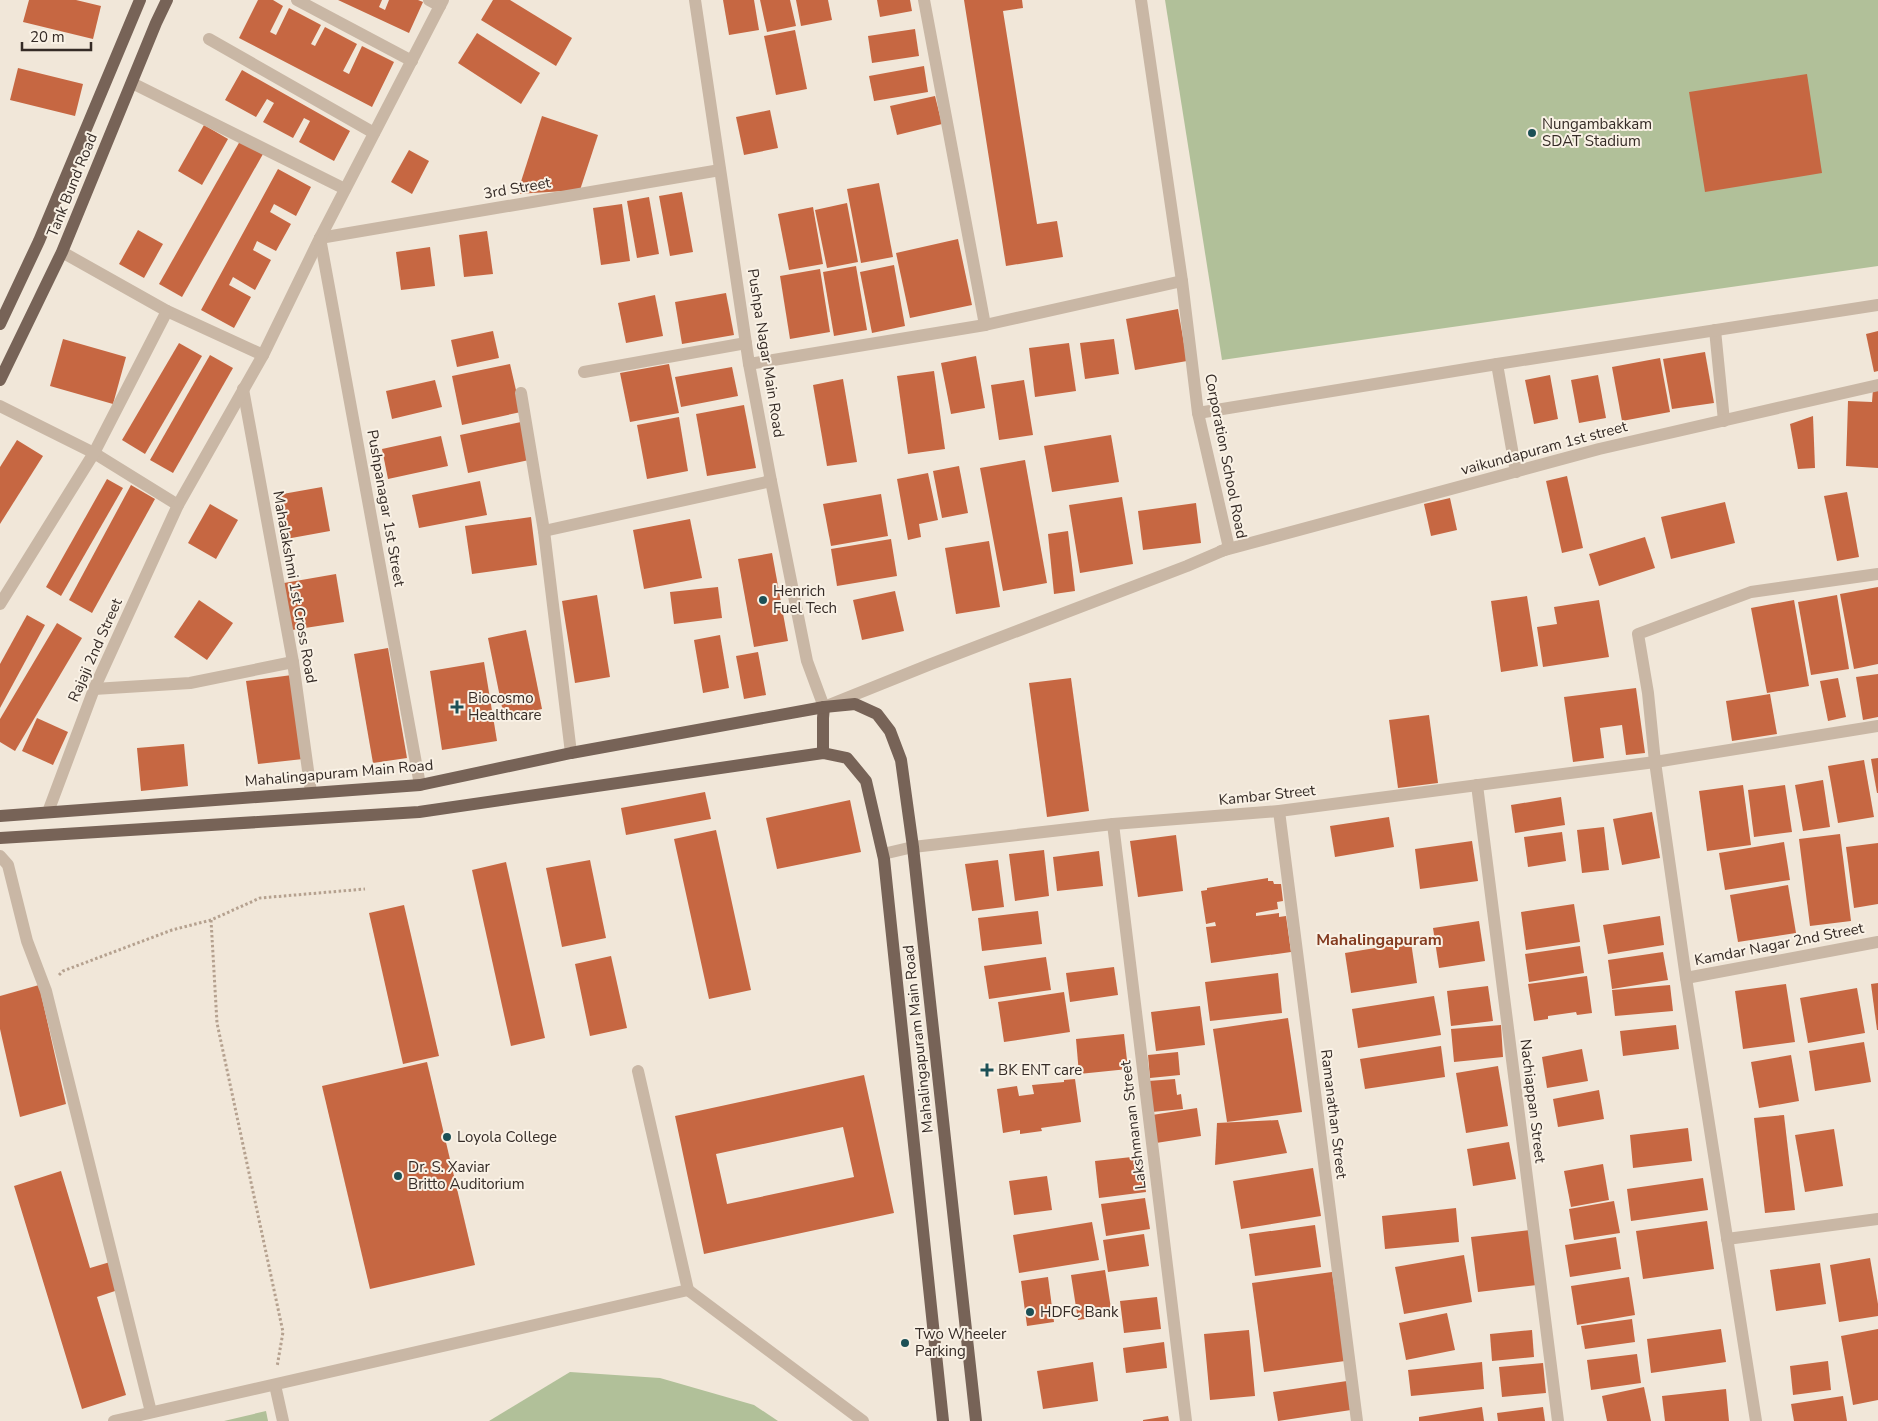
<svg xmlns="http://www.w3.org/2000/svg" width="1878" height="1421" font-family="'Nunito Sans',sans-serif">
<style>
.green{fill:#b1c099}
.building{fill:#c66742;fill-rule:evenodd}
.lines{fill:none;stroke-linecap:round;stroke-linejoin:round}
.path{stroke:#b5a18f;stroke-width:3;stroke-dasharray:2.5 2.5;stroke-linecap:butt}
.minor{stroke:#c9b7a5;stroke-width:12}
.major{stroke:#776357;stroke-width:12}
.poi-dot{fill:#1c5056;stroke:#f9f1e5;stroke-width:2}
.labels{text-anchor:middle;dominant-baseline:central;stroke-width:4;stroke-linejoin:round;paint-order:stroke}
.poi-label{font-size:15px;fill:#352b26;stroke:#f9f1e5;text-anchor:start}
.street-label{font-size:15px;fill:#352b26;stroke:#f9f1e5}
.neighbourhood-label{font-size:16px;font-weight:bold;fill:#833b20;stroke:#f9f1e5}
</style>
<rect width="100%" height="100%" fill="#f1e7d9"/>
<g class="green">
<polygon points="1165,0 1878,0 1878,266 1222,360"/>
<polygon points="570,1372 660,1378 754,1405 778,1421 489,1421"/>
<polygon points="266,1411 268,1421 224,1421"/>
</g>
<g class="building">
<polygon points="29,0 76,0 101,6 93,39 23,22"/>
<polygon points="258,0 273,0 283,6 270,32 276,35 289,8 321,25 311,44 315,46 325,27 357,44 343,71 349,74 362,46 394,62 372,107 239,38"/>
<polygon points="338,0 382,0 379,7 385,10 389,0 418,0 423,2 409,33"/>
<polygon points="493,0 510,0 572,38 556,66 481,20"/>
<polygon points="723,0 754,0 759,30 729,35"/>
<polygon points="760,0 790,0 796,26 767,32"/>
<polygon points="796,0 828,0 832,20 801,26"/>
<polygon points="877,0 910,0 912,11 880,17"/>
<polygon points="964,0 1022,0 1023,8 1003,11 1037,224 1057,221 1063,257 1006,266"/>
<polygon points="915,29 919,56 872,63 868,36"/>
<polygon points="795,30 807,89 776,95 764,36"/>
<polygon points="477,33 540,73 521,104 458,63"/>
<polygon points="924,66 928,92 874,101 869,76"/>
<polygon points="18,68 83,84 75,116 10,100"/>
<polygon points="242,70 350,131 334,161 299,142 310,121 304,118 293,138 263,122 274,103 267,99 256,117 225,100"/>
<polygon points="1807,74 1822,173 1705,192 1689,92"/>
<polygon points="935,96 942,124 897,135 890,106"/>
<polygon points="770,110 778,148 744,155 736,117"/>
<polygon points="542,116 598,135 580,190 517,194"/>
<polygon points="204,125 228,139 202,185 178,171"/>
<polygon points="240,141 263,154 182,297 159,284"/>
<polygon points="409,150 429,161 412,194 391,182"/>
<polygon points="278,169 311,187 296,216 274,204 270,212 291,224 276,251 257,241 253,250 271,260 255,290 233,277 229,285 251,297 234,328 201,310"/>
<polygon points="879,183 893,257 861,263 847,189"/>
<polygon points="682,192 693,252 670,256 659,196"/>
<polygon points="649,197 659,254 637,258 627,201"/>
<polygon points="847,203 858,262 827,268 815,210"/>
<polygon points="622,204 630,261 601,265 593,208"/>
<polygon points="813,207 823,264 789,270 778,214"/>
<polygon points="138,230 163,244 144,278 119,264"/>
<polygon points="487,231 493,274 464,277 459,235"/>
<polygon points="958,239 972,305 910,318 896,253"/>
<polygon points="430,247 435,286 401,290 396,252"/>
<polygon points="894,265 905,326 872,333 860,272"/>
<polygon points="856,266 867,330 834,336 823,272"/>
<polygon points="820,269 830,332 790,339 780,276"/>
<polygon points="726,293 734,335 682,344 675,302"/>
<polygon points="655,295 663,336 626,343 618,303"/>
<polygon points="1178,309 1187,361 1135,370 1126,319"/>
<polygon points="493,331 499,358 457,367 451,340"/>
<polygon points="1878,331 1878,371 1874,372 1866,334"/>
<polygon points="63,339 126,357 113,404 50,386"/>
<polygon points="1114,339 1119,374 1085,379 1080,343"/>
<polygon points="179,343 202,356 145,454 122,440"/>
<polygon points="1069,343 1076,391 1035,397 1029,348"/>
<polygon points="1705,352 1714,403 1672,409 1663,359"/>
<polygon points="210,355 233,368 173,473 150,460"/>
<polygon points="976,356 985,408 951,414 941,363"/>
<polygon points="1660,358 1670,412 1622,421 1612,367"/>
<polygon points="510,364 521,412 462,425 452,376"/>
<polygon points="669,364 679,413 630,422 620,373"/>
<polygon points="732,367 738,396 681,407 675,377"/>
<polygon points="934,371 945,449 908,454 897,376"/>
<polygon points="1550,375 1558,419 1534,424 1525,380"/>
<polygon points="1598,375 1606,418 1579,423 1571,380"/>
<polygon points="843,379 857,462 827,466 813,385"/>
<polygon points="435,380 442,407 392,419 386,391"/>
<polygon points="1024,380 1033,435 999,440 991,385"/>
<polygon points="1873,389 1878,389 1878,468 1846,466 1848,401 1872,402"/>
<polygon points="744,405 756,468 707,476 696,414"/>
<polygon points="1813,416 1815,468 1798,469 1790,424"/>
<polygon points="679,417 688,471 647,479 637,425"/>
<polygon points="521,422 529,460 468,473 460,435"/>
<polygon points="1111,435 1119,482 1052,492 1044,446"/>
<polygon points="441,436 448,466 388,479 382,449"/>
<polygon points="17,440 43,456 0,524 0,467"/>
<polygon points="1025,460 1047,583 1003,591 980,468"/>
<polygon points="959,466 968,513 942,518 933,471"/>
<polygon points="928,473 938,520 919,524 921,537 908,540 897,479"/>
<polygon points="1567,476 1583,548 1562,553 1546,481"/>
<polygon points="107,479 123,488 61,596 46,587"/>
<polygon points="480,481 487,515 419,528 412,495"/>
<polygon points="131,485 155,499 92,613 69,600"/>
<polygon points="322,487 330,531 286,539 277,495"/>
<polygon points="1847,492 1859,557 1837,561 1824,496"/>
<polygon points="881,494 888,536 831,546 823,504"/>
<polygon points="1122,497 1133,564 1080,573 1069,505"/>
<polygon points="1450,498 1457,530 1431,536 1424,504"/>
<polygon points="1725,502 1735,543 1671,559 1661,517"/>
<polygon points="1196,503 1201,543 1143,550 1138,511"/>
<polygon points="210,504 238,520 216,559 188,543"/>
<polygon points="531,517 537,565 472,574 465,526"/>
<polygon points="690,519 702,578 644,589 633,530"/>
<polygon points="1068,531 1075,591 1054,594 1048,534"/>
<polygon points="1645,537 1655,568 1599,586 1589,554"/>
<polygon points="891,539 897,576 837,586 831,549"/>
<polygon points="989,541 1000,607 956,614 945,548"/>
<polygon points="772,553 788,641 754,647 738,559"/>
<polygon points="336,574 344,622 292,630 284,583"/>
<polygon points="718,587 722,618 674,624 670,592"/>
<polygon points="1878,587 1878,664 1854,669 1840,594"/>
<polygon points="895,591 904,631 862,640 853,600"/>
<polygon points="597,595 610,677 575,683 562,601"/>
<polygon points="1837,595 1849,669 1811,675 1798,602"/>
<polygon points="1527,596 1538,666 1501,672 1491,601"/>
<polygon points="199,600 233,623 207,660 174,637"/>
<polygon points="1599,600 1609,657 1543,667 1537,627 1557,624 1554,607"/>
<polygon points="1794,600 1809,686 1767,693 1751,608"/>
<polygon points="27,615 45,625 0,708 0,664"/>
<polygon points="57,623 82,638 15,751 0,742 0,719"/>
<polygon points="526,630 542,709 504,717 488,638"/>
<polygon points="720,635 729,688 703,693 694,640"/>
<polygon points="388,648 407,758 373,763 354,654"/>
<polygon points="758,652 766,695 744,699 736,656"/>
<polygon points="484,662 497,741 442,750 430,671"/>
<polygon points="1878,674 1878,717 1863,720 1856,677"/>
<polygon points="292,675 303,759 258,764 246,681"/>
<polygon points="1071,678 1089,811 1047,817 1029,683"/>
<polygon points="1838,678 1846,717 1828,721 1820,681"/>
<polygon points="1636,688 1645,753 1626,755 1622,725 1600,728 1604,758 1573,762 1564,697"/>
<polygon points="1770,694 1777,734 1732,741 1726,701"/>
<polygon points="1429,715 1438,783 1398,788 1389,720"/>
<polygon points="37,718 68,732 53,765 22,751"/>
<polygon points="184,744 188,786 141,791 137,748"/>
<polygon points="1878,758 1878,793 1877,793 1871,759"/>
<polygon points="1864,760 1874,817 1838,823 1828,766"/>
<polygon points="1823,780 1830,827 1803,831 1795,785"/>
<polygon points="1743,785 1751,845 1707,851 1699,791"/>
<polygon points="1785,785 1792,832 1754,837 1748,790"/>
<polygon points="705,792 711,819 626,835 621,808"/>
<polygon points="1561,797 1565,825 1515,833 1511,805"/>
<polygon points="850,800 861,852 777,869 766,818"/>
<polygon points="1652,812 1660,858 1622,865 1613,819"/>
<polygon points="1389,817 1394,847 1335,857 1330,826"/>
<polygon points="1604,827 1609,870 1582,873 1577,830"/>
<polygon points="716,830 751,990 709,999 674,839"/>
<polygon points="1562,832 1566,861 1528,867 1524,837"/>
<polygon points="1840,834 1851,921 1810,926 1799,839"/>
<polygon points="1176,835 1183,891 1138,897 1130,841"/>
<polygon points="1472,841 1478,881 1420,889 1415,849"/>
<polygon points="1784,842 1790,880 1725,890 1719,853"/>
<polygon points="1878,843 1878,904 1854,908 1846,847"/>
<polygon points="1044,850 1049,896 1015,901 1009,854"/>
<polygon points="1099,851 1103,886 1057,891 1053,857"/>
<polygon points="590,860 606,938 562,947 546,868"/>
<polygon points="998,860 1004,907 972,911 965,864"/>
<polygon points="506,862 545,1038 511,1046 472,870"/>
<polygon points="1268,878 1268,881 1273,881 1274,884 1281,884 1283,901 1277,902 1278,909 1256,913 1256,916 1279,913 1279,917 1286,916 1291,952 1211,963 1206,927 1216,926 1215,922 1206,924 1201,891 1207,890 1207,888"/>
<polygon points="1788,885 1796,933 1738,942 1730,895"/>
<polygon points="1574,904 1580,942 1526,950 1521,912"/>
<polygon points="404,905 439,1056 403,1064 369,913"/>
<polygon points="1038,911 1042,944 982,951 978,918"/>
<polygon points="1660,916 1664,945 1608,954 1603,925"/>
<polygon points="1479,921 1485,961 1439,968 1433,928"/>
<polygon points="1411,942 1417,983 1351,993 1345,953"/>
<polygon points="1580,946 1584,973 1529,982 1525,954"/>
<polygon points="1663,952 1668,980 1612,989 1608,960"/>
<polygon points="611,956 627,1028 590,1036 575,964"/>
<polygon points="1046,957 1051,990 989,999 984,966"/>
<polygon points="1114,967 1118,995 1070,1002 1066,973"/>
<polygon points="1278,973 1282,1013 1210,1021 1205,982"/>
<polygon points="1587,976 1592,1013 1577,1015 1576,1012 1548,1016 1548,1019 1534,1021 1528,984"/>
<polygon points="1878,983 1878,1030 1877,1030 1871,984"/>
<polygon points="1786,984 1795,1042 1743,1049 1735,991"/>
<polygon points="39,985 66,1104 20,1117 0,1029 0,996"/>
<polygon points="1670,985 1673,1011 1615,1016 1612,990"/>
<polygon points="1488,986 1493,1021 1451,1026 1447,991"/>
<polygon points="1857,988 1865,1033 1808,1043 1800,998"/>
<polygon points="1064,992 1070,1032 1004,1042 998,1002"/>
<polygon points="1434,996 1441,1035 1358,1048 1352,1009"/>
<polygon points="1200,1006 1205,1045 1156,1051 1151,1012"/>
<polygon points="1288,1018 1302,1112 1227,1122 1213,1029"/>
<polygon points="1501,1025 1503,1057 1454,1062 1451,1029"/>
<polygon points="1676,1025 1679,1049 1623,1056 1620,1031"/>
<polygon points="1124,1034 1128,1069 1079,1074 1076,1039"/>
<polygon points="1864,1042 1871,1082 1815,1091 1809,1051"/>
<polygon points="1441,1046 1445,1077 1365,1089 1360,1059"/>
<polygon points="1582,1049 1588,1081 1547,1088 1542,1057"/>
<polygon points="1178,1052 1180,1075 1150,1078 1148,1055"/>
<polygon points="1791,1055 1799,1101 1759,1108 1751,1062"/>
<polygon points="427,1062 475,1265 370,1289 322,1086"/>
<polygon points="1498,1066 1508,1126 1466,1133 1456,1073"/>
<path d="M864 1075 894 1213 704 1254 675 1116ZM843 1127 854 1177 727 1204 716 1154Z"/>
<polygon points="1075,1079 1081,1122 1041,1128 1042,1131 1020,1134 1020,1130 1003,1133 997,1089 1017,1086 1019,1096 1034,1094 1032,1085 1064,1082 1064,1080"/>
<polygon points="1175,1079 1177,1095 1181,1094 1183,1109 1152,1112 1148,1081"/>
<polygon points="1599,1090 1604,1119 1558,1127 1553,1099"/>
<polygon points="1197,1108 1201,1136 1156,1143 1152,1115"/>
<polygon points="1784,1115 1795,1210 1765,1213 1754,1118"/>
<polygon points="1278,1120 1287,1153 1215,1165 1217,1123"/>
<polygon points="1688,1128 1692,1161 1633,1168 1630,1135"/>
<polygon points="1834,1129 1843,1186 1805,1192 1795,1135"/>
<polygon points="1509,1142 1516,1179 1473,1186 1467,1149"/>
<polygon points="1141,1156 1146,1192 1099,1198 1095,1161"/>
<polygon points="1603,1164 1609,1200 1571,1207 1564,1171"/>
<polygon points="1313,1168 1321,1216 1241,1229 1233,1181"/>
<polygon points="61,1171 90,1268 110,1262 118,1290 97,1297 126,1395 82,1409 14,1186"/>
<polygon points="1047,1176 1052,1210 1014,1215 1009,1181"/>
<polygon points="1703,1178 1708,1210 1631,1221 1627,1189"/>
<polygon points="1145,1198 1150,1229 1106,1236 1101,1204"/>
<polygon points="1614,1201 1620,1233 1574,1240 1569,1209"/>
<polygon points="1456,1208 1459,1242 1385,1249 1382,1216"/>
<polygon points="1707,1221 1714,1269 1643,1279 1636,1231"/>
<polygon points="1092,1222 1099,1260 1019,1273 1013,1235"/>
<polygon points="1315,1225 1321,1267 1255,1276 1249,1234"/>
<polygon points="1530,1230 1537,1285 1478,1292 1471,1237"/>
<polygon points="1144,1234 1149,1266 1108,1272 1103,1240"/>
<polygon points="1616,1237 1621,1269 1570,1277 1565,1245"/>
<polygon points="1464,1255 1472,1302 1404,1314 1395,1267"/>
<polygon points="1870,1258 1878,1304 1878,1316 1839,1322 1830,1265"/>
<polygon points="1820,1263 1826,1304 1776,1311 1770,1270"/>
<polygon points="1105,1270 1112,1315 1078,1320 1071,1275"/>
<polygon points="1332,1272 1345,1361 1264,1372 1252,1283"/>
<polygon points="1048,1277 1054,1322 1027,1326 1021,1281"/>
<polygon points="1629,1277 1635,1315 1577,1325 1571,1286"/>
<polygon points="1157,1297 1161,1329 1124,1333 1120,1301"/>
<polygon points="1447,1313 1455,1350 1406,1360 1399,1323"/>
<polygon points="1632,1319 1635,1342 1585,1349 1581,1326"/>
<polygon points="1721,1329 1726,1362 1651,1373 1647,1339"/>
<polygon points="1878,1329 1878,1400 1853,1405 1841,1336"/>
<polygon points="1249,1330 1255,1396 1210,1400 1204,1334"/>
<polygon points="1532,1330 1534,1357 1492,1361 1490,1334"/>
<polygon points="1164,1342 1167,1368 1126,1373 1123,1348"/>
<polygon points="1637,1354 1641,1383 1591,1390 1587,1360"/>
<polygon points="1828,1361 1831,1390 1793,1395 1790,1366"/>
<polygon points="1093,1362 1098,1401 1043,1409 1037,1371"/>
<polygon points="1482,1362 1484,1389 1411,1396 1408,1370"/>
<polygon points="1543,1363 1546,1393 1502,1397 1499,1367"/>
<polygon points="1347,1381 1351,1410 1278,1421 1273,1392"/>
<polygon points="1644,1387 1651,1421 1607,1421 1602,1396"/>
<polygon points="1726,1389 1729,1421 1665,1421 1662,1396"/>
<polygon points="1843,1396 1847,1421 1794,1421 1791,1404"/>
<polygon points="1482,1407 1484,1421 1419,1421 1419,1417"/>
<polygon points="1543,1407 1545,1421 1498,1421 1497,1413"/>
<polygon points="1168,1416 1169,1421 1143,1421 1143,1420"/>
</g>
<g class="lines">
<g class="path">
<polyline points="211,920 217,1023 283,1332 277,1367"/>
<polyline points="59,975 63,971 172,930 211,920 260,898 365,889"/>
</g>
<g class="minor">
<polyline points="297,0 412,61"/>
<polyline points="429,0 440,6"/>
<polyline points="695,0 749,364 771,481 807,661 824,707 931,664 1187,566 1229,548 1198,413 1182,281 1141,0"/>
<polyline points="924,0 985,325"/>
<polyline points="209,39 374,133"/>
<polyline points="132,83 345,189"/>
<polyline points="320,238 420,785"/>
<polyline points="320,238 720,170"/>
<polyline points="62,252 167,311 263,355"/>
<polyline points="1715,330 1724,421"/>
<polyline points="749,364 985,325 1182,281"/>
<polyline points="1497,364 1516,472"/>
<polyline points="584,372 746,343"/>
<polyline points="243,389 293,662 311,792"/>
<polyline points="521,393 544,531 571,753"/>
<polyline points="0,406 94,453 178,505"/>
<polyline points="1198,413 1497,364 1878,305"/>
<polyline points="544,531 771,481"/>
<polyline points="1221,551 1599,449 1878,385"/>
<polyline points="0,604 94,453 167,311"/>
<polyline points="94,689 190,683 293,662"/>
<polyline points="1477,785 1558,1421"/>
<polyline points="1279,811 1357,1421"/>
<polyline points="48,812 94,689 178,505 263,355 320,238 443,0"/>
<polyline points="1113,824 1186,1421"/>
<polyline points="883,854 913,847 1113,824 1279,811 1655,762 1878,726"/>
<polyline points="0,856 8,865 27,941 46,991 151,1412"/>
<polyline points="1686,978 1878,942"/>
<polyline points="1727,1239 1878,1219"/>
<polyline points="688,1290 863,1421"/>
<polyline points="275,1385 283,1421"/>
<polyline points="114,1421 688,1290 638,1071"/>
<polyline points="1756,1421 1686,978 1655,762 1648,693 1638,634 1751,592 1878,574"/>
</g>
<g class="major">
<polyline points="0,324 39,241 140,0"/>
<polyline points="0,380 62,252 156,23 167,0"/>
<polyline points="823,753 823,718 824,707"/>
<polyline points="0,816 420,785 571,753 824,707 855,704 877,714 890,731 901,760 913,847 976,1421"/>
<polyline points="0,838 419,812 823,753 847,758 866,781 884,859 943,1421"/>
</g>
</g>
<g class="poi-dot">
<circle cx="1532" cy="133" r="5"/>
<circle cx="763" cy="600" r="5"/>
<path d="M454.5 699.5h5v5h5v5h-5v5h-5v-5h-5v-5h5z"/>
<path d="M984.5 1062.5h5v5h5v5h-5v5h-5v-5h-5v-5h5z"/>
<circle cx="447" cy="1137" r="5"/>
<circle cx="398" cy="1176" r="5"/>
<circle cx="1030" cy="1312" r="5"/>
<circle cx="905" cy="1343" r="5"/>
</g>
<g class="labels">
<g class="poi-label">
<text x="1542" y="124">Nungambakkam<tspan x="1542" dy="17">SDAT Stadium</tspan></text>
<text x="773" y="591">Henrich<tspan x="773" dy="17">Fuel Tech</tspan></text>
<text x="468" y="698">Biocosmo<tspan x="468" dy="17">Healthcare</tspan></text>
<text x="998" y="1070">BK ENT care</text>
<text x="457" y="1137">Loyola College</text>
<text x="408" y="1167">Dr. S. Xaviar<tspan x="408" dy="17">Britto Auditorium</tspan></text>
<text x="1040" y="1312">HDFC Bank</text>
<text x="915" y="1334">Two Wheeler<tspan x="915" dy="17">Parking</tspan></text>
</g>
<g class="street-label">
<text transform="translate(72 185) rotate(-68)">Tank Bund Road</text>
<text transform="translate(517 188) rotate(-10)">3rd Street</text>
<text transform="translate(766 353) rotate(81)">Pushpa Nagar Main Road</text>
<text transform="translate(1544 448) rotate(-15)">vaikundapuram 1st street</text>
<text transform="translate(1226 456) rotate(79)">Corporation School Road</text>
<text transform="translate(386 508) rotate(80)">Pushpanagar 1st Street</text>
<text transform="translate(295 587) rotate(80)">Mahalakshmi 1st Cross Road</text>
<text transform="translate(95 650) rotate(-66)">Rajaji 2nd Street</text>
<text transform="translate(339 773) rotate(-5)">Mahalingapuram Main Road</text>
<text transform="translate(1267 795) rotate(-6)">Kambar Street</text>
<text transform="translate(1779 944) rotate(-11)">Kamdar Nagar 2nd Street</text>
<text transform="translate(918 1039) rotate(-96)">Mahalingapuram Main Road</text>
<text transform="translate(1533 1101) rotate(83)">Nachiappan Street</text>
<text transform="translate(1334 1114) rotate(83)">Ramanathan Street</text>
<text transform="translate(1133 1125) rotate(-97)">Lakshmanan Street</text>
</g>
<g class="neighbourhood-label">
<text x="1379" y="940">Mahalingapuram</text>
</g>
</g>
<path d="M22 42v8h69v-8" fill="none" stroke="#352b26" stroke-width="2.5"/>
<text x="30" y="42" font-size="15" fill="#352b26" stroke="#f9f1e5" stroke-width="4" paint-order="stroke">20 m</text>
</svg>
